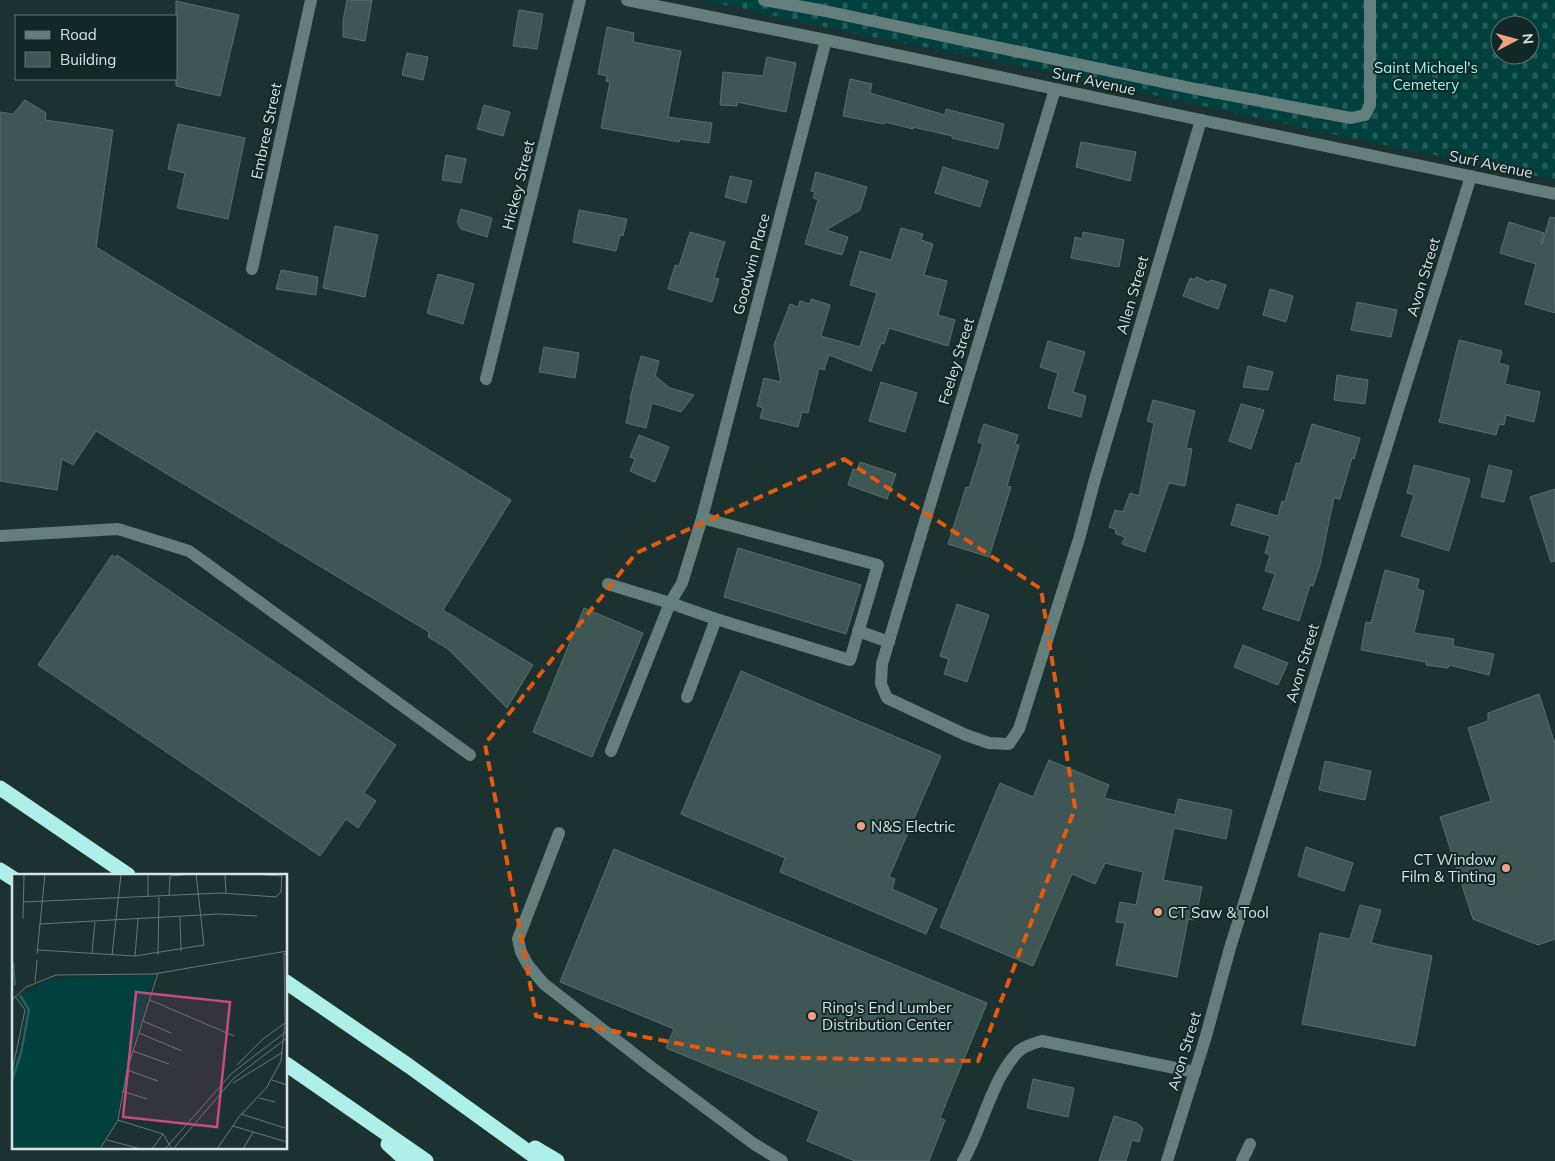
<svg xmlns="http://www.w3.org/2000/svg" width="1555" height="1161" font-family="Mulish,sans-serif">
<style>
.cemetery{fill:url(#cemetery-stones);fill-rule:evenodd}
.building{fill:#3e5654;stroke:#57706e}
.lines{fill:none;stroke-linecap:round;stroke-linejoin:round}
.minor{stroke:#647e7c;stroke-width:12}
.highway{stroke:#adf0ea;stroke-width:15}
.marked{fill:none;stroke:#e8590c;stroke-width:4;stroke-dasharray:10 6;stroke-linejoin:round}
.poi-dot{fill:#f39f83;stroke:#112826;stroke-width:2}
.labels{text-anchor:middle;dominant-baseline:central;stroke-width:4;stroke-linejoin:round;paint-order:stroke}
.park-label{font-size:15px;fill:#93f9f2;stroke:#112826}
.street-label{font-size:15px;fill:#d7e4e3;stroke:#112826}
.poi-label{font-size:15px;fill:#d7e4e3;stroke:#112826;text-anchor:start}
.inset-river{fill:none;stroke:#216460;stroke-width:2.5}
.inset-road{fill:none;stroke:#667978;stroke-width:1}
.view{fill:#c74b7d;fill-opacity:0.15;stroke:#c74b7d;stroke-width:2.5}
.inset-edge{fill:none;stroke:#d7e4e3;stroke-width:2.5}
</style>
<defs>
<pattern id="cemetery-stones" width="16" height="16" patternUnits="userSpaceOnUse" patternTransform="scale(1.25)"><rect width="16" height="16" fill="#00413e"/><path d="M2 7V4a2 2 0 0 1 4 0v3zM10 15v-3a2 2 0 0 1 4 0v3z" fill="#245c5a"/></pattern>
</defs>
<rect width="100%" height="100%" fill="#1b3230"/>
<path class="cemetery" d="M702 0H1555V180L1327 133 1002 62 862 35ZM1500 25H1530V55H1500Z"/>
<g class="building">
<polygon points="347,0 372,0 365,41 343,37 343,21"/>
<polygon points="176,1 239,15 220,96 176,86"/>
<polygon points="519,10 543,14 537,49 513,46"/>
<polygon points="607,27 634,33 633,42 681,51 668,117 712,123 709,143 680,139 679,142 601,128 610,82 606,81 607,76 598,74"/>
<polygon points="407,53 428,57 423,80 402,75"/>
<polygon points="767,57 796,63 786,112 737,102 737,106 720,105 723,72 763,76"/>
<polygon points="850,79 872,84 870,93 945,115 946,109 1004,124 998,149 952,138 952,136 913,127 913,129 885,122 884,124 843,116"/>
<polygon points="25,100 46,113 45,120 113,130 96,247 511,500 443,610 533,665 507,708 448,649 428,637 429,632 96,431 73,465 62,459 57,490 0,481 0,112 13,114"/>
<polygon points="484,105 510,112 503,136 477,129"/>
<polygon points="178,124 245,138 228,219 177,208 185,173 168,169"/>
<polygon points="1081,142 1136,152 1130,181 1076,167"/>
<polygon points="446,155 466,159 461,183 442,180"/>
<polygon points="943,167 988,181 980,207 935,193"/>
<polygon points="816,172 867,187 860,210 826,230 848,237 842,255 805,244 818,200 813,198 815,192 811,191"/>
<polygon points="730,176 752,181 746,203 725,197"/>
<polygon points="461,209 492,218 487,237 461,229 457,222"/>
<polygon points="579,210 627,219 623,236 620,235 616,251 573,242"/>
<polygon points="1550,217 1555,218 1555,313 1525,304 1536,264 1500,253 1509,222 1544,233 1541,244 1542,244"/>
<polygon points="335,226 378,235 365,297 323,288"/>
<polygon points="901,228 923,234 921,240 933,244 924,275 947,281 938,315 955,320 948,346 889,328 884,344 881,343 871,371 829,355 824,370 819,368 808,413 802,412 798,427 760,418 763,408 757,406 764,378 781,382 774,345 790,304 798,307 800,301 810,304 811,299 830,305 821,336 860,347 877,293 850,285 860,251 891,260"/>
<polygon points="690,232 725,242 714,278 719,279 712,302 668,289 675,265 679,266"/>
<polygon points="1083,232 1124,240 1119,267 1071,258 1075,237 1082,239"/>
<polygon points="281,270 318,277 316,295 276,289"/>
<polygon points="438,274 474,284 463,324 427,313"/>
<polygon points="1196,277 1208,282 1211,280 1226,285 1218,309 1183,296 1190,278 1195,280"/>
<polygon points="1270,289 1293,296 1286,322 1263,315"/>
<polygon points="1357,302 1397,310 1391,337 1351,330"/>
<polygon points="1459,340 1502,351 1499,363 1509,366 1505,384 1540,392 1534,422 1506,415 1504,425 1499,424 1496,435 1439,422"/>
<polygon points="1048,341 1085,352 1073,392 1086,396 1081,417 1048,408 1058,373 1040,367"/>
<polygon points="544,347 579,353 575,378 539,372"/>
<polygon points="641,356 659,361 655,376 670,388 694,395 681,412 652,403 646,428 626,423 631,399 630,399"/>
<polygon points="1248,366 1273,372 1268,390 1243,387"/>
<polygon points="1337,375 1368,380 1365,404 1334,400"/>
<polygon points="881,382 917,393 905,432 869,421"/>
<polygon points="1153,400 1195,411 1186,448 1192,449 1185,486 1169,483 1145,552 1122,544 1125,537 1116,534 1115,529 1109,527 1115,510 1123,512 1130,493 1139,496 1154,423 1147,421"/>
<polygon points="1241,404 1264,410 1251,449 1229,441"/>
<polygon points="984,424 1018,435 1015,444 1019,445 1007,486 1011,487 989,557 948,544 966,487 969,488 983,444 978,442"/>
<polygon points="1312,424 1360,438 1354,459 1352,458 1340,499 1334,498 1320,565 1313,586 1310,585 1299,621 1263,609 1275,574 1265,571 1270,555 1265,553 1270,536 1231,525 1237,504 1278,516 1282,501 1285,502 1296,463 1300,464"/>
<polygon points="639,435 669,447 655,482 630,471 635,459 630,457"/>
<polygon points="860,462 896,474 887,499 848,485 853,469 857,470"/>
<polygon points="1414,465 1470,479 1449,551 1401,536 1414,495 1407,493"/>
<polygon points="1489,465 1512,471 1504,502 1481,497"/>
<polygon points="1555,489 1555,561 1551,562 1530,497"/>
<polygon points="738,548 861,585 846,634 724,597"/>
<polygon points="112,555 116,558 117,555 396,745 364,793 376,801 358,828 346,819 320,856 38,665"/>
<polygon points="1385,570 1419,579 1417,589 1424,591 1414,633 1454,639 1453,646 1494,654 1489,675 1449,665 1448,668 1426,665 1426,662 1361,650 1366,622 1371,623"/>
<polygon points="957,604 989,615 967,682 944,674 949,659 940,656"/>
<polygon points="584,608 643,633 592,757 533,732"/>
<polygon points="1243,645 1288,663 1278,685 1234,667"/>
<polygon points="741,671 941,756 889,877 895,879 892,889 937,909 926,934 780,872 785,858 681,814"/>
<polygon points="1539,694 1555,744 1555,939 1538,945 1473,919 1440,817 1491,801 1468,728 1488,721 1488,713"/>
<polygon points="1049,760 1109,785 1104,798 1175,815 1178,799 1232,810 1226,839 1174,828 1163,880 1202,887 1195,920 1188,919 1177,977 1116,965 1125,923 1116,922 1120,902 1136,905 1143,872 1105,863 1095,884 1072,874 1033,966 940,927 1000,783 1033,797"/>
<polygon points="1325,761 1371,771 1365,800 1319,790"/>
<polygon points="1306,847 1353,863 1344,891 1298,876"/>
<polygon points="614,849 987,1003 940,1118 945,1120 929,1161 855,1161 807,1141 819,1111 666,1048 674,1029 560,982"/>
<polygon points="1360,905 1381,910 1371,943 1432,956 1415,1046 1302,1024 1320,933 1350,939"/>
<polygon points="1033,1079 1074,1088 1068,1117 1027,1108"/>
<polygon points="1114,1116 1137,1123 1143,1128 1139,1142 1132,1140 1126,1161 1099,1161"/>
</g>
<g class="lines">
<g class="minor">
<polyline points="627,0 826,40 1201,120 1555,194"/>
<polyline points="764,0 820,10 1191,88 1351,118 1365,115 1370,105 1370,0"/>
<polyline points="1055,89 882,664 881,684 887,698 966,735 989,743 1009,744 1019,729 1079,539 1095,479 1201,120"/>
<polyline points="252,269 311,0"/>
<polyline points="486,379 580,0"/>
<polyline points="0,536 118,529 189,551 470,755"/>
<polyline points="608,584 670,603 682,583 702,518 826,40"/>
<polyline points="858,631 889,642"/>
<polyline points="687,697 716,619"/>
<polyline points="611,751 670,603 716,619 850,660 878,565 702,518"/>
<polyline points="559,833 518,939 521,952 528,965 544,984 651,1067 754,1144 782,1161"/>
<path d="M963 1161C982 1129 992 1078 1018 1052 1024 1046 1034 1043 1042 1041L1195 1072"/>
<polyline points="1167,1161 1206,1036 1230,948 1471,176"/>
<polyline points="1242,1161 1250,1144"/>
</g>
<g class="highway">
<polyline points="0,788 128,875"/>
<polyline points="0,870 14,879"/>
<polyline points="286,982 409,1066 541,1161"/>
<polyline points="286,1064 426,1161"/>
<polyline points="388,1144 407,1161"/>
<polyline points="535,1148 557,1161"/>
</g>
</g>
<path class="marked" d="M844 459 1041 589 1075 808 978 1061 748 1057 536 1016 485 744 636 553Z"/>
<g class="poi-dot">
<circle cx="861" cy="826" r="5"/>
<circle cx="1506" cy="868" r="5"/>
<circle cx="1158" cy="912" r="5"/>
<circle cx="812" cy="1016" r="5"/>
</g>
<g class="labels">
<g class="park-label">
<text x="1426" y="67">Saint Michael's<tspan x="1426" dy="17">Cemetery</tspan></text>
</g>
<g class="street-label">
<text transform="translate(1094 81) rotate(12)">Surf Avenue</text>
<text transform="translate(266 131) rotate(-78)">Embree Street</text>
<text transform="translate(1491 164) rotate(12)">Surf Avenue</text>
<text transform="translate(518 185) rotate(-76)">Hickey Street</text>
<text transform="translate(751 264) rotate(-75)">Goodwin Place</text>
<text transform="translate(1423 277) rotate(-73)">Avon Street</text>
<text transform="translate(1132 295) rotate(-74)">Allen Street</text>
<text transform="translate(956 361) rotate(-73)">Feeley Street</text>
<text transform="translate(1302 663) rotate(-73)">Avon Street</text>
<text transform="translate(1184 1051) rotate(-73)">Avon Street</text>
</g>
<g class="poi-label">
<text x="871" y="826">N&amp;S Electric</text>
<text x="1496" y="859" text-anchor="end">CT Window<tspan x="1496" dy="17">Film &amp; Tinting</tspan></text>
<text x="1168" y="912">CT Saw &amp; Tool</text>
<text x="822" y="1007">Ring's End Lumber<tspan x="822" dy="17">Distribution Center</tspan></text>
</g>
</g>
<g transform="translate(12 874)">
<rect width="275" height="275" fill="#1b3230"/>
<path d="M142 102 114 196 104 247 86 275H0V211L18 135 9 121 32 108 54 103Z" fill="#00413e"/>
<path class="inset-river" d="M1 88 3 111M0 206 9 179 17 136 8 121"/>
<path class="inset-road" d="M213 0 214 20M240 0 270 2M157 22 158 2 179 0M136 23V0M11 28 209 19 264 23 269 18 270 0M168 43 169 77M11 45 12 0M28 50 207 40 245 42M26 76 123 82 192 71 184 0M80 79 83 48M25 80 33 0M100 81 109 0M146 81 147 23M123 82 126 45M23 108 25 86M0 126 14 113 44 101 142 100 275 77M138 126 222 162M131 147 159 159M127 159 170 177M121 177 157 190M225 191 251 165 273 149M115 196 146 207M0 198 13 136 3 122M260 206 275 211M221 209 271 178M110 217 135 225M247 224 263 228M229 240 273 254M106 246 151 260 160 275M221 252 275 268M95 266 129 275M88 275 106 246 115 196 146 99M140 275 151 260M153 275 220 199 275 157M161 275 222 204 275 164M205 275 227 243 255 213 269 187 273 149 272 79 275 81M231 275 241 258"/>
<path class="view" d="M124 118 218 128 205 253 111 243Z"/>
<rect width="275" height="275" class="inset-edge"/>
</g>
<rect x="15" y="15" width="162" height="65" fill="#112826" stroke="#607372"/>
<rect x="25" y="31" width="25" height="8" fill="#647e7c" stroke="#607372"/>
<text x="60" y="40" font-size="15" fill="#d7e4e3">Road</text>
<rect x="25" y="52" width="25" height="15" fill="#3e5654" stroke="#607372"/>
<text x="60" y="65" font-size="15" fill="#d7e4e3">Building</text>
<g transform="translate(1515 40) rotate(84)"><circle r="24" fill="#112826" stroke="#607372"/>
<path d="M0-4L9 19L0 12L-9 19Z" fill="#f39f83"/>
<text y="-8" font-size="14" font-weight="bold" text-anchor="middle" fill="#d7e4e3">N</text>
</g>
</svg>
